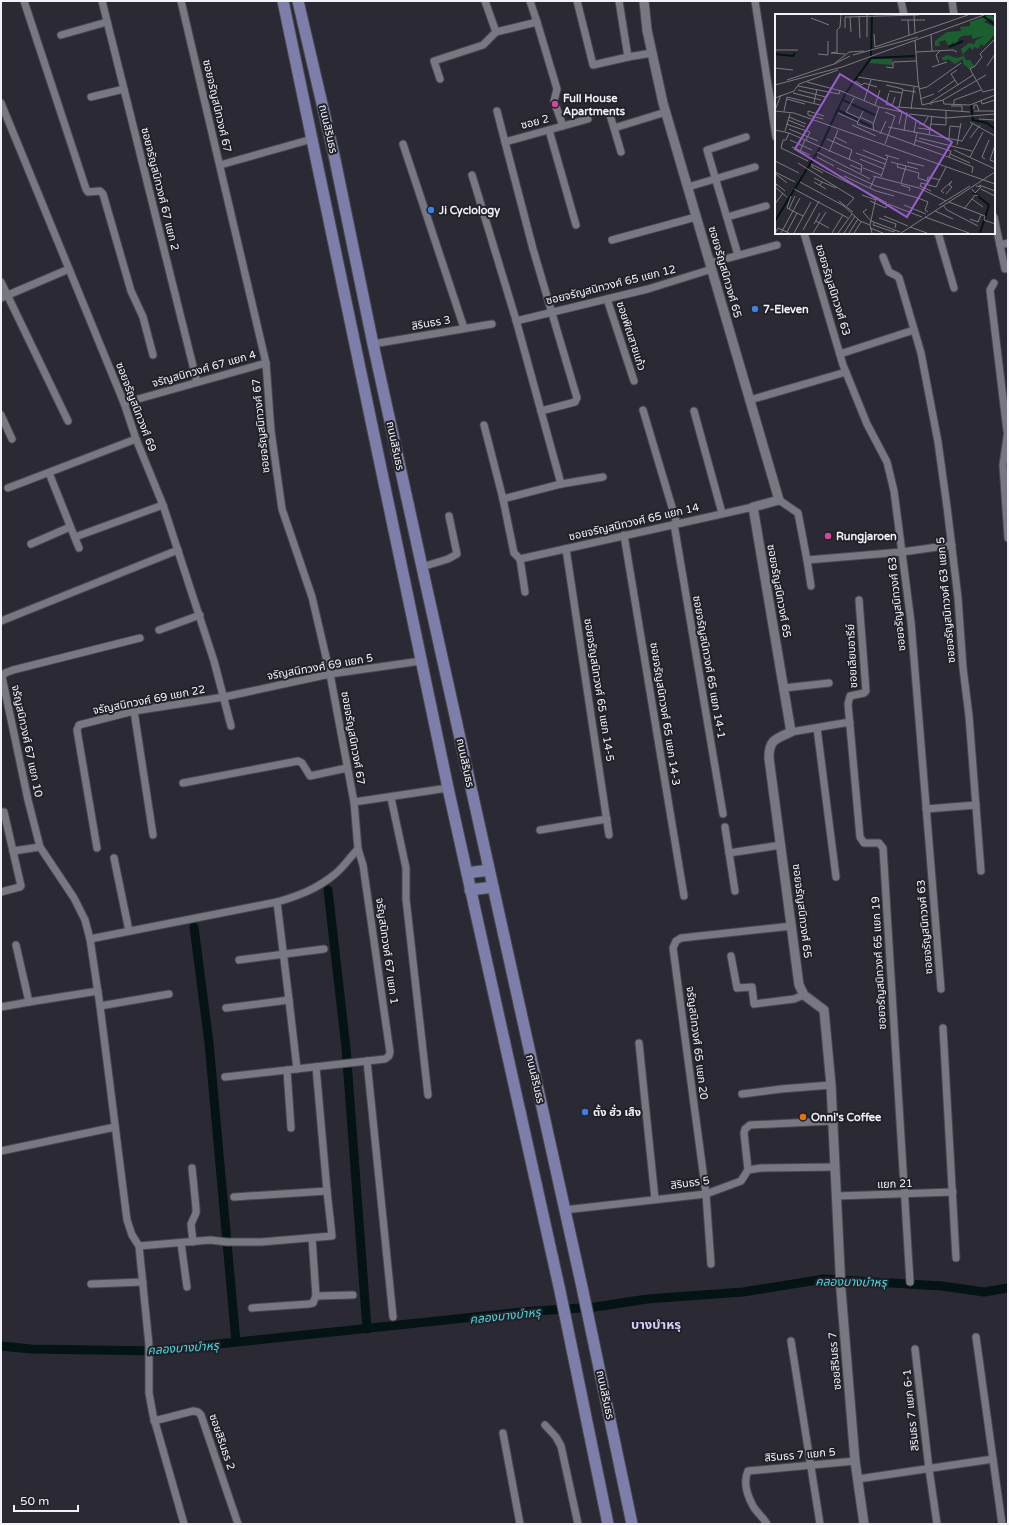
<svg xmlns="http://www.w3.org/2000/svg" width="1009" height="1525" font-family="'Varela Round','Noto Sans Thai',sans-serif">
<style>
.lines{fill:none;stroke-linecap:round;stroke-linejoin:round}
.canal{stroke:#041415;stroke-width:9}
.minor-casing{stroke:#494850;stroke-width:9}
.tertiary-casing{stroke:#494850;stroke-width:11}
.primary-casing{stroke:#494850;stroke-width:13}
.minor{stroke:#787883;stroke-width:7}
.tertiary{stroke:#787883;stroke-width:9}
.primary{stroke:#7d7faa;stroke-width:11}
.hotel-dot{fill:#d1479c;stroke:#21212a;stroke-width:1.5}
.shop-dot{fill:#3f7fe0;stroke:#21212a;stroke-width:1.5}
.food-dot{fill:#e8710a;stroke:#21212a;stroke-width:1.5}
.labels{text-anchor:middle;dominant-baseline:central;stroke-width:4;stroke-linejoin:round;paint-order:stroke}
.poi-label{font-size:11px;font-weight:bold;fill:#f1f1f7;stroke:#21212a;text-anchor:start}
.street-label{font-size:11px;fill:#f1f1f7;stroke:#21212a}
.water-label{font-size:12px;font-style:italic;fill:#4dd8dd;stroke:#21212a}
.quarter-label{font-size:13px;font-weight:bold;fill:#d6cdf9;stroke:#21212a}
.inset-river{fill:none;stroke:#041415;stroke-width:2}
.inset-road{fill:none;stroke:#7a7a82;stroke-width:1}
.view{fill:#985dcd;fill-opacity:0.15;stroke:#985dcd;stroke-width:2}
.inset-edge{fill:none;stroke:#f1f1f7;stroke-width:2}
</style>
<rect width="100%" height="100%" fill="#2b2a34"/>
<g class="lines">
<g class="canal">
<polyline points="328,890 346,1048 367,1329"/>
<polyline points="194,927 209,1043 236,1342"/>
<polyline points="1,1346 31,1349 159,1351 218,1344 522,1312 595,1307 647,1299 743,1292 824,1279 942,1286 984,1292 1008,1288"/>
</g>
<g class="minor-casing">
<g id="minor">
<polyline points="24,1 86,189 88,192 100,191 103,194 131,291 143,317 153,355"/>
<polyline points="102,1 197,382"/>
<polyline points="181,1 266,363 271,431 282,509 312,597 330,674 354,802 358,849 363,865 390,1052 389,1056 385,1059 225,1077"/>
<polyline points="485,1 496,32 537,22 557,89 554,101 563,126 505,142 533,249 577,398 575,402 541,411"/>
<polyline points="530,1 537,22"/>
<polyline points="577,1 593,65 628,57 652,53"/>
<polyline points="619,1 628,57"/>
<polyline points="755,1 776,137"/>
<polyline points="901,1 904,15"/>
<polyline points="952,1 954,15"/>
<polyline points="61,35 107,22"/>
<polyline points="440,79 434,61 483,45 496,32"/>
<polyline points="91,97 124,89"/>
<polyline points="1,103 124,403 136,439 163,505 214,661 231,726"/>
<polyline points="497,111 505,142"/>
<polyline points="609,112 614,128 666,112"/>
<polyline points="563,126 588,119"/>
<polyline points="614,128 621,152"/>
<polyline points="549,130 576,225"/>
<polyline points="403,144 464,328"/>
<polyline points="220,165 312,139"/>
<polyline points="472,175 516,320 561,484"/>
<polyline points="688,187 755,167"/>
<polyline points="727,217 766,206"/>
<polyline points="994,217 1005,269 1008,268"/>
<polyline points="804,233 843,365 867,424 887,462 894,491 911,622 941,989"/>
<polyline points="938,233 954,288"/>
<polyline points="612,240 696,217"/>
<polyline points="1000,245 1008,243"/>
<polyline points="738,255 707,150 746,137"/>
<polyline points="883,257 889,272 897,276 899,278 921,353 938,442 947,507 958,598 963,668 969,716 981,871"/>
<polyline points="710,263 777,245"/>
<polyline points="1,282 68,421"/>
<polyline points="994,283 990,290 1007,431"/>
<polyline points="1,298 69,269"/>
<polyline points="607,299 634,381"/>
<polyline points="516,321 648,289 712,269"/>
<polyline points="373,344 492,324"/>
<polyline points="840,354 914,330"/>
<polyline points="750,400 846,372"/>
<polyline points="124,403 266,363"/>
<polyline points="643,410 677,524"/>
<polyline points="694,411 722,513"/>
<polyline points="1,415 12,439"/>
<polyline points="484,425 503,499 514,553 520,559"/>
<polyline points="1008,430 1003,465 1008,538"/>
<polyline points="49,473 79,548"/>
<polyline points="8,488 136,439"/>
<polyline points="503,499 561,484 603,477"/>
<polyline points="779,500 798,513 807,560 811,586"/>
<polyline points="674,524 723,814"/>
<polyline points="624,535 684,896"/>
<polyline points="75,537 163,505"/>
<polyline points="31,544 70,527"/>
<polyline points="566,549 609,835"/>
<polyline points="520,559 753,507"/>
<polyline points="520,559 525,592"/>
<polyline points="807,560 902,552 952,545"/>
<polyline points="422,567 448,559 457,554 449,516"/>
<polyline points="859,600 866,691 864,693 850,696 848,704 860,837 864,843 879,843 883,848 910,1282"/>
<polyline points="1,621 178,550"/>
<polyline points="159,630 200,615"/>
<polyline points="140,638 13,670 5,673 2,677 28,800 40,847 74,898 85,920 90,939 100,1006 127,1220 132,1235 139,1246 149,1345 149,1393 153,1415 184,1524"/>
<polyline points="784,688 829,683"/>
<polyline points="134,711 153,835"/>
<polyline points="817,728 836,877"/>
<polyline points="791,732 850,722"/>
<polyline points="183,783 298,761 302,763 310,776 347,768"/>
<polyline points="391,798 406,868 406,899 428,1095"/>
<polyline points="354,802 448,788"/>
<polyline points="926,809 976,805"/>
<polyline points="1,812 4,812 21,886 20,887 1,892"/>
<polyline points="725,827 735,891"/>
<polyline points="540,830 607,819"/>
<polyline points="97,848 77,730 79,725 134,711 224,697 330,674 421,661"/>
<polyline points="13,851 40,847"/>
<polyline points="729,853 781,845"/>
<polyline points="114,858 129,931"/>
<polyline points="277,902 289,1000 297,1069"/>
<path d="M90 939 277 902C298 896 317 889 335 874 343 868 350 857 358 849"/>
<polyline points="16,945 29,1002"/>
<polyline points="731,956 737,988 752,987 754,1004 794,999 804,995"/>
<polyline points="239,960 324,949"/>
<polyline points="100,1006 169,994"/>
<polyline points="1,1007 29,1002 98,991"/>
<polyline points="226,1008 289,1000"/>
<polyline points="943,1028 956,1258"/>
<polyline points="639,1043 655,1199"/>
<polyline points="367,1061 393,1317"/>
<polyline points="287,1070 291,1128"/>
<polyline points="742,1094 781,1089 831,1085"/>
<polyline points="1,1151 115,1127"/>
<polyline points="192,1168 196,1208 196,1213 191,1224 193,1242"/>
<polyline points="748,1170 744,1133 745,1129 750,1125 832,1121"/>
<polyline points="837,1196 953,1192"/>
<polyline points="234,1197 327,1191"/>
<polyline points="564,1210 706,1194 741,1181 748,1170 761,1168 835,1167"/>
<polyline points="181,1243 187,1287"/>
<polyline points="139,1246 210,1240 227,1242 261,1242 332,1236 327,1191 316,1067"/>
<polyline points="711,1264 706,1194 673,948 676,941 681,938 792,926"/>
<polyline points="91,1284 143,1282"/>
<polyline points="316,1296 353,1295"/>
<polyline points="252,1308 309,1304 313,1303 316,1296 312,1238"/>
<polyline points="976,1337 1002,1524"/>
<polyline points="791,1341 820,1524"/>
<polyline points="915,1349 929,1469 937,1524"/>
<polyline points="154,1421 193,1411 198,1412 201,1415 238,1524"/>
<polyline points="545,1425 556,1437 561,1446 578,1524"/>
<polyline points="503,1433 520,1524"/>
<polyline points="858,1479 993,1459"/>
<path d="M767 1524C763 1517 757 1513 753 1506 747 1495 743 1482 748 1471L855 1461"/>
</g>
</g>
<g class="tertiary-casing">
<path id="tertiary" d="M644 1 647 30 663 103 779 500 753 507 791 732C775 739 769 740 769 758L799 985 804 995 824 1010 831 1085 841 1290 855 1461 864 1524"/>
</g>
<g class="primary-casing">
<g id="primary">
<polyline points="283,1 448,788 560,1291 608,1524"/>
<polyline points="298,1 334,155 373,344 422,567 582,1287 632,1524"/>
<polyline points="467,873 489,870"/>
<polyline points="470,890 493,887"/>
</g>
</g>
<use href="#minor" class="minor"/>
<use href="#tertiary" class="tertiary"/>
<use href="#primary" class="primary"/>
</g>
<g class="hotel-dot">
<circle cx="555" cy="104" r="4"/>
<circle cx="828" cy="536" r="4"/>
</g>
<g class="shop-dot">
<circle cx="431" cy="210" r="4"/>
<circle cx="755" cy="309" r="4"/>
<circle cx="585" cy="1112" r="4"/>
</g>
<circle class="food-dot" cx="803" cy="1117" r="4"/>
<g class="labels">
<g class="poi-label">
<text x="563" y="98">Full House<tspan x="563" dy="13">Apartments</tspan></text>
<text x="439" y="210">Ji Cyclology</text>
<text x="763" y="309">7-Eleven</text>
<text x="836" y="536">Rungjaroen</text>
<text x="593" y="1112">ตั้ง ฮั่ว เส็ง</text>
<text x="811" y="1117">Onni's Coffee</text>
</g>
<g class="street-label">
<text transform="translate(217 106) rotate(77)">ซอยจรัญสนิทวงศ์ 67</text>
<text transform="translate(535 122) rotate(-15)">ซอย 2</text>
<text transform="translate(328 129) rotate(77)">ถนนสิรินธร</text>
<text transform="translate(160 189) rotate(76)">ซอยจรัญสนิทวงศ์ 67 แยก 2</text>
<text transform="translate(725 272) rotate(74)">ซอยจรัญสนิทวงศ์ 65</text>
<text transform="translate(611 285) rotate(-14)">ซอยจรัญสนิทวงศ์ 65 แยก 12</text>
<text transform="translate(833 290) rotate(73)">ซอยจรัญสนิทวงศ์ 63</text>
<text transform="translate(431 323) rotate(-10)">สิรินธร 3</text>
<text transform="translate(631 336) rotate(72)">ซอยพิณสายแก้ว</text>
<text transform="translate(204 369) rotate(-16)">จรัญสนิทวงศ์ 67 แยก 4</text>
<text transform="translate(136 407) rotate(69)">ซอยจรัญสนิทวงศ์ 69</text>
<text transform="translate(261 426) rotate(-96)">ซอยจรัญสนิทวงศ์ 67</text>
<text transform="translate(395 446) rotate(78)">ถนนสิรินธร</text>
<text transform="translate(634 522) rotate(-13)">ซอยจรัญสนิทวงศ์ 65 แยก 14</text>
<text transform="translate(779 591) rotate(80)">ซอยจรัญสนิทวงศ์ 65</text>
<text transform="translate(946 600) rotate(-95)">ซอยจรัญสนิทวงศ์ 63 แยก 5</text>
<text transform="translate(897 604) rotate(-96)">ซอยจรัญสนิทวงศ์ 63</text>
<text transform="translate(852 656) rotate(-93)">ซอยเลียบอารีย์</text>
<text transform="translate(320 667) rotate(-10)">จรัญสนิทวงศ์ 69 แยก 5</text>
<text transform="translate(709 667) rotate(80)">ซอยจรัญสนิทวงศ์ 65 แยก 14-1</text>
<text transform="translate(599 690) rotate(81)">ซอยจรัญสนิทวงศ์ 65 แยก 14-5</text>
<text transform="translate(149 700) rotate(-11)">จรัญสนิทวงศ์ 69 แยก 22</text>
<text transform="translate(665 714) rotate(81)">ซอยจรัญสนิทวงศ์ 65 แยก 14-3</text>
<text transform="translate(353 738) rotate(80)">ซอยจรัญสนิทวงศ์ 67</text>
<text transform="translate(27 741) rotate(78)">จรัญสนิทวงศ์ 67 แยก 10</text>
<text transform="translate(465 763) rotate(78)">ถนนสิรินธร</text>
<text transform="translate(802 911) rotate(83)">ซอยจรัญสนิทวงศ์ 65</text>
<text transform="translate(925 927) rotate(-95)">ซอยจรัญสนิทวงศ์ 63</text>
<text transform="translate(387 951) rotate(82)">จรัญสนิทวงศ์ 67 แยก 1</text>
<text transform="translate(879 963) rotate(-93)">ซอยจรัญสนิทวงศ์ 65 แยก 19</text>
<text transform="translate(697 1043) rotate(83)">จรัญสนิทวงศ์ 65 แยก 20</text>
<text transform="translate(535 1079) rotate(77)">ถนนสิรินธร</text>
<text transform="translate(690 1183) rotate(-8)">สิรินธร 5</text>
<text transform="translate(895 1184) rotate(-2)">แยก 21</text>
<text transform="translate(835 1361) rotate(-95)">ซอยสิรินธร 7</text>
<text transform="translate(605 1395) rotate(78)">ถนนสิรินธร</text>
<text transform="translate(911 1410) rotate(-96)">สิรินธร 7 แยก 6-1</text>
<text transform="translate(222 1442) rotate(71)">ซอยสิรินธร 2</text>
<text transform="translate(800 1455) rotate(-5)">สิรินธร 7 แยก 5</text>
</g>
<g class="water-label">
<text transform="translate(851 1282) rotate(1)">คลองบางบำหรุ</text>
<text transform="translate(505 1316) rotate(-6)">คลองบางบำหรุ</text>
<text transform="translate(183 1348) rotate(-4)">คลองบางบำหรุ</text>
</g>
<g class="quarter-label">
<text x="656" y="1325">บางบำหรุ</text>
</g>
</g>
<g transform="translate(775 14)">
<rect width="220" height="220" fill="#2b2a34"/>
<path d="M215 1 220 4V8L215 4 209 8 220 13V20L209 32 206 30 203 35 200 33 197 36 195 33 188 40 191 46H195L199 52 194 55 188 49V45L180 50 173 45 169 47 166 44 172 41 182 44 188 42 186 35 194 29 200 30V27L209 22 197 25V21L187 22 183 25 182 31 178 32 179 27 174 32 170 26 164 28 165 32H160V27L172 18 186 17 185 13 195 12V8ZM97 45H117V51L94 49Z" fill="#1b5f31"/>
<path class="inset-river" d="M208 2 220 11M174 33 188 27M0 40 18 42 20 39M96 43 97 1M96 44 140 42M68 86 100 101M196 91 198 106 212 109 220 115M63 96 97 113M198 178 214 191 205 219M0 207 46 132 70 80 96 44"/>
<path class="inset-road" d="M92 1V23M139 1 140 19M84 2 85 24M75 3 76 18M36 4 54 11M126 6H150M133 6 134 21M70 14V3L144 1M99 20 100 33M156 21 157 37M220 25 205 40 207 43 200 52 195 55 208 78 220 75M140 26 143 67 147 91 168 86 211 61M100 33 193 1M0 36H23M61 38 56 39 70 40M141 38 178 36 182 38M62 39V16L65 13 66 1M43 40 53 41V27M78 41 143 23M164 49 161 41 165 37M59 50 75 42M212 52 220 40M111 53 118 54V48L141 47M157 53 172 48M0 54 18 56M182 56 176 60 183 71M83 63 144 73M12 66 59 50 74 38 89 37M80 67 87 71 89 69 102 73M32 68 66 77 104 93 127 98 124 110M0 71 67 53 209 1M111 71 128 75 124 93M23 72 64 80 65 76M144 75 152 73 186 49M23 76 51 83M128 76 141 78M114 77 127 79M163 78 180 66M18 79 46 86M114 79 111 90 117 92 120 83M0 84 19 77 24 70 63 56M79 84 71 98 84 104M12 85 30 90M145 85 159 80M168 86 169 90 195 91 220 81M206 86 207 90 220 86M89 87 96 66M39 89 42 75M179 90V86L206 76M100 91 105 76M156 91V88L198 61M176 92H187V97M122 93 195 98M136 95 139 73M199 95V91H202L204 97M0 96 6 81M0 97 19 99 220 170M9 97 12 83 45 91M33 97V101L48 105M33 97 49 102M88 97 82 110 176 144 198 153 197 159M199 97H220M63 99 83 108M134 100 171 104 220 100M14 103 31 110M85 103 98 109M204 105 220 106M13 106 30 113M195 108 220 122M11 110 35 118 31 126M144 110H149L153 103M156 110 171 111V97M77 111 101 122M113 113 187 127 198 109M143 114 158 116M14 115 43 127M0 116 14 119 87 151 86 159M10 117 15 100M99 117 98 111 104 93M129 117 132 98M14 119 11 126H8L6 134 33 147M139 119 141 107M105 120 111 107M154 121 157 103M60 123 72 129M144 124 197 137M174 124 175 112 186 113M195 124 205 111M52 125 77 136 74 145M15 126 37 136M140 126 176 137 174 143M110 130 120 102 110 98M182 131 186 109M220 131 215 146 220 148M139 132 142 119M17 133 35 141M88 136 112 146M179 136 220 155M25 137 30 126M42 138 95 165M54 138 63 116M81 139 110 150M175 140 195 149M110 141 124 145M42 143 59 152M195 143 208 118M85 145 109 155M210 145 207 143 214 126M0 147 24 159M116 148 143 155M132 148 149 152M23 149 79 184 72 192M36 150 101 183 95 211 97 219M123 150 122 153 144 159 143 164 152 167 153 163 165 166M37 151V153L48 159M75 151 87 156M62 154 101 172 143 184 153 188 150 196 153 198M88 154 106 161M0 158 20 168M1 160 12 169M69 162 101 177 119 182M98 162 144 174 171 187M106 163 113 142M39 164 47 168 45 171M25 168 69 192 85 207 95 211M39 168 51 175M47 168 61 174M0 169 10 177M126 169 131 152M2 170 0 173 12 183M126 171 135 174 134 177M204 171 220 177M145 172 156 177M145 173 146 169 161 173 171 153M95 174 100 163M19 175 73 204M197 175 200 179 206 173 201 172M206 175 220 182M169 179 166 177 177 167 174 171 177 173 171 180M87 181 101 186M16 182 12 194 28 202M101 183 112 189M197 185 208 193M64 187 78 198M95 187 111 194 113 190 147 203M174 188 210 202 209 206 220 210M0 190 8 179M129 191 151 200M164 191 195 172M168 191 172 196 203 212M14 195 20 182M92 195 88 198 96 207M189 195 200 181 203 182M160 197 178 205M109 202 133 212M150 203 194 219M104 204 121 210 120 214M195 205 203 208 206 201M41 207 54 214M96 207 125 218M99 209 98 211 119 218V216M39 210 45 199M135 213 152 219M95 214 108 219M28 216 44 187M12 218 22 199M0 219 3 214 14 219M6 219 25 184M19 219 36 188M38 219 51 198M57 219 68 201M63 219 77 200M69 219 80 202M74 219 83 205M79 219 86 208M126 219 220 158"/>
<path class="view" d="M65 60 177 128 132 203 20 135Z"/>
<rect width="220" height="220" class="inset-edge"/>
</g>
<rect width="1009" height="1525" fill="none" stroke="#f1f1f7" stroke-width="4"/>
<path d="M14 1505v6h64v-6" fill="none" stroke="#f1f1f7" stroke-width="2"/>
<text x="20" y="1505" font-size="12" fill="#f1f1f7" stroke="#21212a" stroke-width="3" paint-order="stroke">50 m</text>
</svg>
